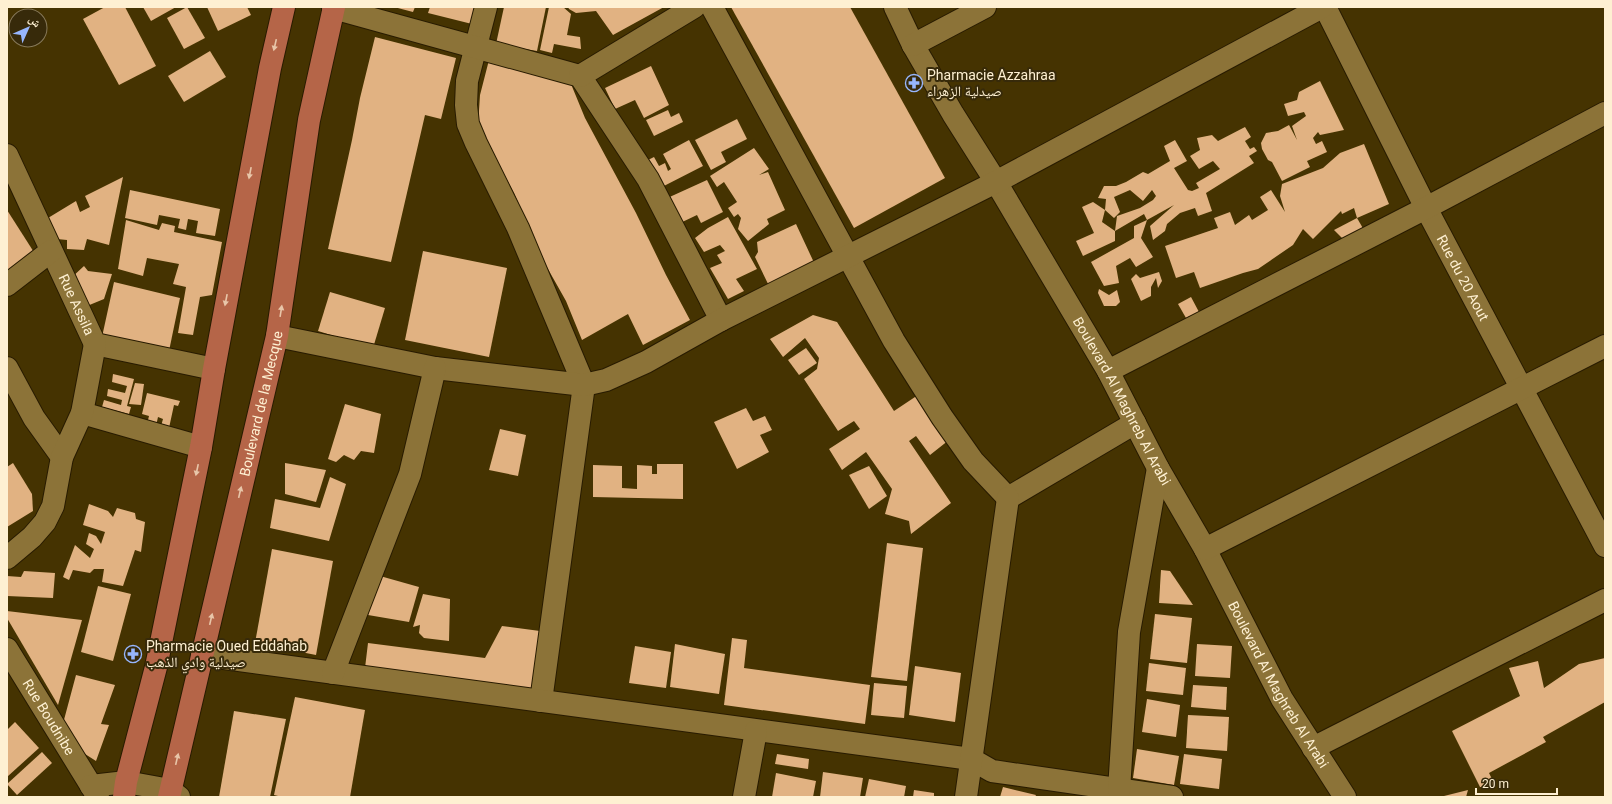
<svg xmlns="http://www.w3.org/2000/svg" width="1612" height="804" font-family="Roboto,'Noto Naskh Arabic',sans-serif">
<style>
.building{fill:#e1b282}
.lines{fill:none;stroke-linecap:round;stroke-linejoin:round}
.minor-casing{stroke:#281b00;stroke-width:24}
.primary-casing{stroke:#281b00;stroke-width:24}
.minor{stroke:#8c7338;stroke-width:22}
.primary{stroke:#b56548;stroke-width:22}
.oneway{fill:#e8c6a9}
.labels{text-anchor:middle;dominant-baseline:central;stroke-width:4;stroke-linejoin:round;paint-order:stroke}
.poi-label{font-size:14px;fill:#fef0d2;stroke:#372a0a;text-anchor:start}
.street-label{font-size:14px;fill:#fef0d2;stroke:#372a0a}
</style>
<rect width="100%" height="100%" fill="#453301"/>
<g class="building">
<polygon points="105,7 125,7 156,66 119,85 83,19"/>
<polygon points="143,7 176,7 151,21"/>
<polygon points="187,7 205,38 184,49 167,18"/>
<polygon points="207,7 247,7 251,15 218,31"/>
<polygon points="394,7 415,7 413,12"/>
<polygon points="430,7 476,7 472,24 428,13"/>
<polygon points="504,7 546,7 537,51 496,44"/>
<polygon points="549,7 563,7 571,14 567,35 580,37 581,49 554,44 552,53 540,50"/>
<polygon points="568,7 664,7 613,35 596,11 576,13 569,9"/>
<polygon points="731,7 850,7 945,178 854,228"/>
<polygon points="375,37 456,58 441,119 425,115 391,262 328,249 352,140 360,98"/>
<polygon points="210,51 226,77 184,102 168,76"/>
<polygon points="489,60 571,84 585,118 636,213 666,275 690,320 643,345 628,314 582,340 566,301 544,262 514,193 478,126 480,95"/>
<polygon points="651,66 669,105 644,118 635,100 615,109 605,88"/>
<polygon points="1320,81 1344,130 1320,135 1318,132 1313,138 1316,144 1322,141 1327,152 1307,161 1310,167 1282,181 1272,162 1268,160 1262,149 1261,143 1266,133 1278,131 1289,125 1297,140 1292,126 1306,116 1304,112 1288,116 1284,104 1297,100 1299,92"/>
<polygon points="668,110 671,117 679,113 683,122 654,136 646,120"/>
<polygon points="737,119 747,139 721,152 726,162 711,170 695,140"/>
<polygon points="1245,127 1251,137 1245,141 1250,149 1254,147 1257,151 1249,156 1254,163 1206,193 1212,211 1198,216 1195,208 1180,213 1167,224 1165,231 1153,240 1150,226 1174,205 1147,220 1144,214 1115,231 1117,216 1140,208 1153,200 1156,196 1152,190 1143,201 1130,190 1114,197 1120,212 1114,218 1105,210 1106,199 1098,198 1104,186 1116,186 1126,182 1143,172 1148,174 1170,161 1164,146 1175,140 1187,161 1174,168 1188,190 1192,191 1199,188 1196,183 1220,169 1213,161 1199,169 1190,156 1200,150 1197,138 1212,135 1218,141"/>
<polygon points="689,140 703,166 660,188 646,161 654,157 659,166 665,163 668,171 671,169 663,154"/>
<polygon points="1364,144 1389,204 1357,218 1354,208 1342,214 1341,211 1313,239 1303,229 1293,245 1258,269 1243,273 1200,288 1194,272 1176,278 1165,246 1218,228 1214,218 1230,212 1235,225 1249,215 1252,220 1268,210 1260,197 1271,190 1285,212 1280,196 1282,184 1323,168 1340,153"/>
<polygon points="754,148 769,169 759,175 768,172 785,210 767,219 769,224 748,241 738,229 741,218 738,214 734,217 728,208 737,202 724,182 717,187 710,176"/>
<polygon points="123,177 109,245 87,239 84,250 67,249 67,240 57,239 48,218 76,201 80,212 90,207 85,196"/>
<polygon points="707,180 723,212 701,223 697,215 676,225 663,200"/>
<polygon points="130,190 220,209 215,236 196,233 198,221 188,219 186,230 178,228 180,219 159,215 157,225 125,218"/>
<polygon points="1093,202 1105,210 1102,222 1115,231 1115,241 1083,256 1076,241 1094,233 1082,207"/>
<polygon points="7,210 37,257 7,276"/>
<polygon points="728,217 757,269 736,279 744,291 728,299 710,268 722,263 717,255 725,251 720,245 704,252 695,238 708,228"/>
<polygon points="1357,218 1368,237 1346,242 1334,230"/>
<polygon points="126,220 159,230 162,223 175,226 174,232 222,242 212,295 200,297 193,335 178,333 186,287 173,284 179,264 147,258 143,276 118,269"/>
<polygon points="1147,220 1141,238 1153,257 1136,267 1130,258 1116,266 1119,283 1104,286 1091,262 1134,238 1134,226"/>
<polygon points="796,224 817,269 771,290 755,257 758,252 757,242"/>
<polygon points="423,251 507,268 489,357 405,340"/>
<polygon points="84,266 88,271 112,274 104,299 87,306 70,279"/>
<polygon points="1159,272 1162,281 1158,288 1156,278 1151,287 1151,296 1141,301 1131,279 1136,274 1140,278"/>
<polygon points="114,282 180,298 169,351 102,337"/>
<polygon points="1099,289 1109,295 1117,290 1120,302 1116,306 1104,306 1098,293"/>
<polygon points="330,292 385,308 373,348 318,331"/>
<polygon points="1191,297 1199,312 1186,318 1178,304"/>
<polygon points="813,315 837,322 894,411 918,395 949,440 930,455 916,436 909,441 951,503 911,534 909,521 885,514 892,489 866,452 842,470 829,449 860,429 854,421 838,431 804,379 817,369 819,358 805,338 783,357 770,339"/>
<polygon points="806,348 817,363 799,375 788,360"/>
<polygon points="113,374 134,379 127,406 131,407 129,414 102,407 104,400 121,405 122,400 107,396 108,389 125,393 127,386 112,382"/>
<polygon points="135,383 144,384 141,405 129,404"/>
<polygon points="147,393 180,401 178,406 174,405 169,428 161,426 163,419 158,417 156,426 147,424 149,416 142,414"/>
<polygon points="345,404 381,414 374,453 361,451 354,460 344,455 336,462 328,459"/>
<polygon points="746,408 753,421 765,416 772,430 760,435 769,452 737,469 714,422"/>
<polygon points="500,429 526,435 518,476 489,470"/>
<polygon points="13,463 32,494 33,511 7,527 7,467"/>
<polygon points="285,463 326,470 316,502 285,494"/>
<polygon points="657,464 683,464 683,499 593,497 593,465 622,466 622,488 637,489 637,465 652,466 652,474 657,474"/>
<polygon points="869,466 887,496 869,509 849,475"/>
<polygon points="330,477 346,484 329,541 270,528 275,499 320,508"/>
<polygon points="89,504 108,511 113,517 117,508 135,513 136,519 145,522 141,552 135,550 123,586 102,582 104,569 94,569 90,573 73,570 69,580 63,577 75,545 90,558 94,549 86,544 89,533 96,536 101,544 105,532 83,525"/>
<polygon points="887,543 923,548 907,681 871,677"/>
<polygon points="272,549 333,561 316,655 255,643"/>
<polygon points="1161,570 1170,571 1193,605 1159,603"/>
<polygon points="24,571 55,573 53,598 7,596 7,576 21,577"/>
<polygon points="380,576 419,587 409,622 368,615"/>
<polygon points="98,586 131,594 113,661 81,652"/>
<polygon points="423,594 450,599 449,641 424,638 419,633 420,625 413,627"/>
<polygon points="7,611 82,620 58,705 7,618"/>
<polygon points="1155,614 1192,618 1187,663 1150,659"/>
<polygon points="502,626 540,631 532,690 365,668 368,643 485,658"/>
<polygon points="732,638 747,640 744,668 870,685 865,724 724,705"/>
<polygon points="675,644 725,654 719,694 670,687"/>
<polygon points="1197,644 1232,646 1230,678 1195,676"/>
<polygon points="635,646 671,652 666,688 629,683"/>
<polygon points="1605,658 1605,702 1543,737 1546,742 1489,773 1496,787 1480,787 1452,731 1520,696 1509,668 1538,661 1544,688 1579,664"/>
<polygon points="1149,663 1186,668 1183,695 1146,691"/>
<polygon points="915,666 961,673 955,722 909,715"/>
<polygon points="76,675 115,685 101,724 109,725 96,761 74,747 61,731"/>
<polygon points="874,683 907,686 904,718 871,715"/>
<polygon points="1193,685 1227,687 1226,710 1191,707"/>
<polygon points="295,697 365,710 350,797 282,797 274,795"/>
<polygon points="1147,699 1180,705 1176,737 1142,732"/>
<polygon points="234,711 286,719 270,797 219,797"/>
<polygon points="1188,715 1229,717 1227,751 1186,748"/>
<polygon points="15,722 39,748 7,777 7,730"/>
<polygon points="1137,749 1179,756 1174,785 1133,778"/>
<polygon points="42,752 52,763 17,795 7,784"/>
<polygon points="777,754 809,759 808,769 775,764"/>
<polygon points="1184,754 1222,759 1219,789 1180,784"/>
<polygon points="823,772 863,778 860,797 820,797"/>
<polygon points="776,773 816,781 813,797 772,797"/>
<polygon points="869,779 906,786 904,797 865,797"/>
<polygon points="1003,787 1036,795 1035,797 1000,797"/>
<polygon points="914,790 934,793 934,797 913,797"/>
<polygon points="1468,790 1466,797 1442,797 1444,796"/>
</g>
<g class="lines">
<g class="minor-casing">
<g id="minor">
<polyline points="486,7 467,81 466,105 468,124 476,143 518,228 584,385 541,701"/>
<polyline points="712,7 894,341 942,417 973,461 1008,498"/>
<path id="s1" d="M895 7 913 45 953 114 996 182 1108 371 1158 468 1205 549 1282 699 1345 797"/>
<path id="s2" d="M1325 7 1426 208 1605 546"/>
<polyline points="333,8 580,76 648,179 721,320"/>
<polyline points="913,45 985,7"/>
<polyline points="580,76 694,7"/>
<path id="s3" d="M7 155 95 344 214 369"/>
<polyline points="7,285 51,251"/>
<polyline points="277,336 435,368 584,385 606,380 646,362 721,320 996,182 1322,7"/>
<polyline points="7,368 34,418 62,457"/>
<polyline points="1108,371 1426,208 1605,113"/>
<polyline points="82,413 201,447"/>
<polyline points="1008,498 1135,423"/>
<polyline points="1205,549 1605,346"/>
<polyline points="7,558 32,537 45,522 53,506 62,457 82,413 95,344"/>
<path id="s4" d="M7 649 98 797"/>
<polyline points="202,655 971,759 992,771 1172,797"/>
<polyline points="333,673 410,474 435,368"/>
<polyline points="1313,748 1605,600"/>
<polyline points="91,786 126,782 170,790 179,797"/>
<polyline points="1119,790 1129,632 1158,468"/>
<polyline points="744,797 756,731"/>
<polyline points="966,797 1008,498"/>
</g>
</g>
<g class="primary-casing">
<g id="primary">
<polyline points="124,797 126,782 156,667 201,447 214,369 270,68 284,7"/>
<path id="s5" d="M169 797 277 336 309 120 334 7"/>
</g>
</g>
<use href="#minor" class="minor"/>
<use href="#primary" class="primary"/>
</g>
<defs><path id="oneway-solid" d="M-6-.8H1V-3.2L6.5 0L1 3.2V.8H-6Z"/></defs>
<g class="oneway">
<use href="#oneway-solid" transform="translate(275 45) rotate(103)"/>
<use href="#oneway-solid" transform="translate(250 173) rotate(101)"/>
<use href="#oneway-solid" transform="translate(226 300) rotate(101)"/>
<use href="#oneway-solid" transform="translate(281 311) rotate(-81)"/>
<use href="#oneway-solid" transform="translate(197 470) rotate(102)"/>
<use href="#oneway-solid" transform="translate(240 492) rotate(-77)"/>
<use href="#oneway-solid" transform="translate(211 619) rotate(-77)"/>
<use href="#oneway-solid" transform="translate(177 759) rotate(-77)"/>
</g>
<defs>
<g id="pharmacy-ring" transform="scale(0.9)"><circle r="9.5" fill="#372a0a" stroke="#97b6fd" stroke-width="1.5"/><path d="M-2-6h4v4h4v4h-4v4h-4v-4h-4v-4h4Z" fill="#97b6fd"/></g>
</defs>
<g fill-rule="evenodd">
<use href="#pharmacy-ring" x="914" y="83"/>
<use href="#pharmacy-ring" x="133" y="654"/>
</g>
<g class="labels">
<g class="poi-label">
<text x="927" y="75">Pharmacie Azzahraa<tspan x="927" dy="16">صيدلية الزهراء</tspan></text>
<text x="146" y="646">Pharmacie Oued Eddahab<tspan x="146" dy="16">صيدلية وادي الذهب</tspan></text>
</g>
<g class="street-label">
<text stroke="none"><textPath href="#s2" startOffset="304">Rue du 20 Aout</textPath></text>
<text stroke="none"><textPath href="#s3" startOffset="165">Rue Assila</textPath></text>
<text stroke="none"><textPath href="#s1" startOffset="455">Boulevard Al Maghreb Al Arabi</textPath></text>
<text stroke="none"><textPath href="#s5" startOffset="404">Boulevard de la Mecque</textPath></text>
<text stroke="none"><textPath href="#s1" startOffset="779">Boulevard Al Maghreb Al Arabi</textPath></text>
<text stroke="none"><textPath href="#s4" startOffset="80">Rue Boudnibe</textPath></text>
</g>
</g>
<rect width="1612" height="804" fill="none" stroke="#fef0d2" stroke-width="16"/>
<g transform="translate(28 28) rotate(45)"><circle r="19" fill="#372a0a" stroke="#87795a"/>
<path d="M0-3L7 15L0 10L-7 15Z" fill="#97b6fd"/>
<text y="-6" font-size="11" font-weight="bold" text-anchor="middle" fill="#fef0d2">ش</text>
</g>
<path d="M1476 788v6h81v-6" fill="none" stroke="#fef0d2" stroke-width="2"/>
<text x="1482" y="788" font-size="12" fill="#fef0d2" stroke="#372a0a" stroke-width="3" paint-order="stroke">20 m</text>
</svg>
